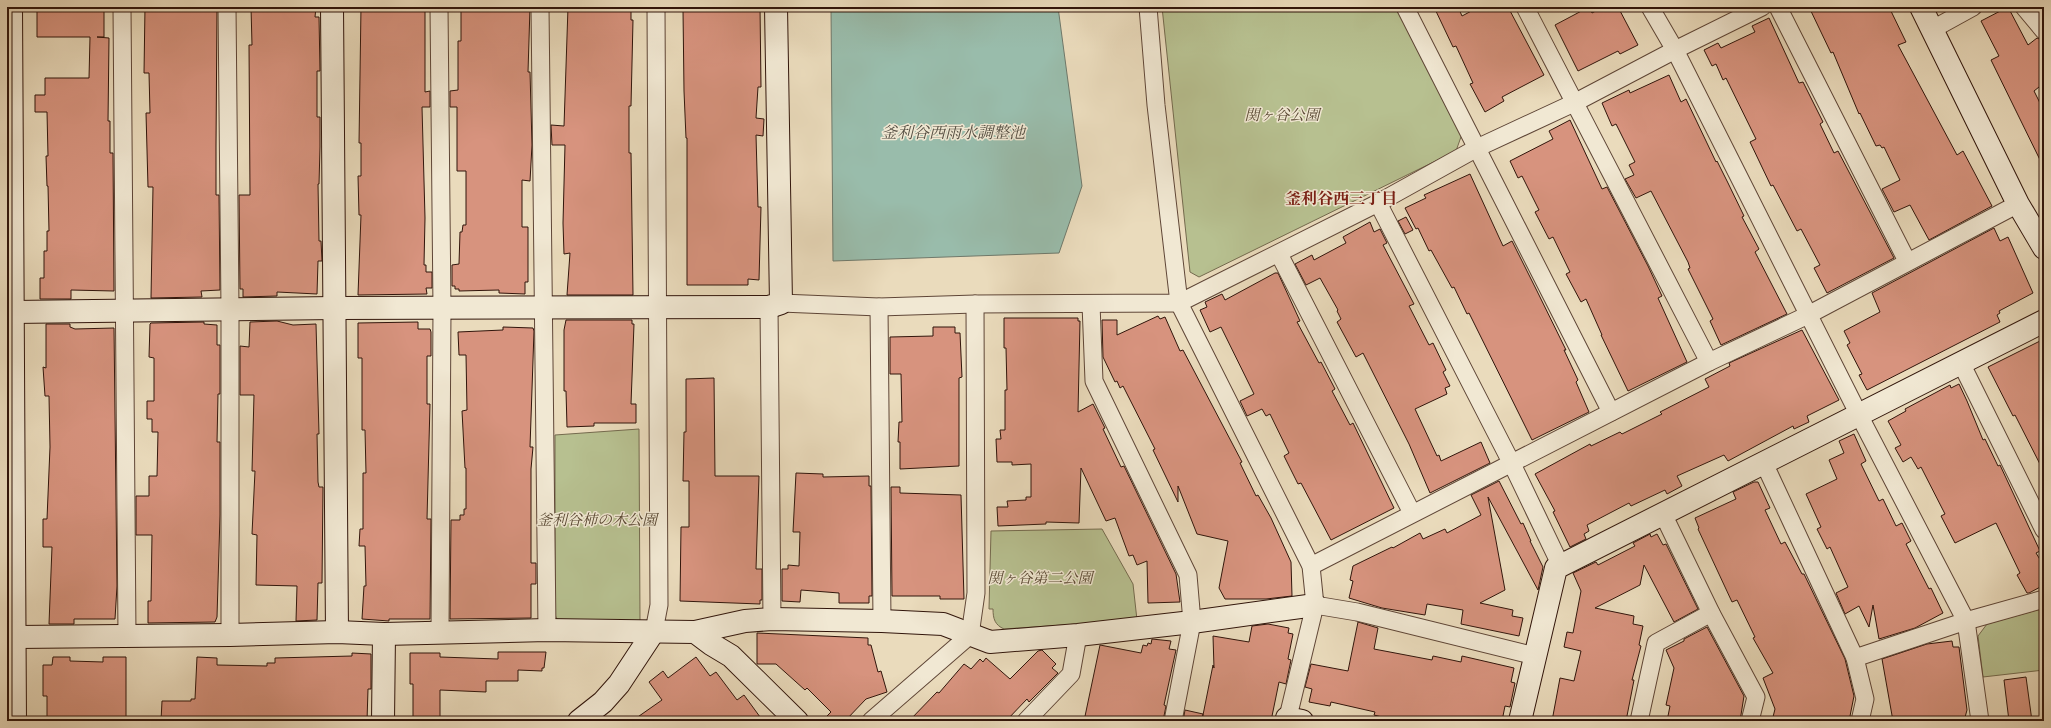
<svg xmlns="http://www.w3.org/2000/svg" width="2051" height="728" font-family="'IM FELL French Canon','Noto Serif JP',serif">
<style>
.green{fill:#b7c090;stroke:#746a4e}
.water{fill:#99bcab;stroke:#6f796b}
.building{fill:#d7937e;stroke:#31150b}
.lines{fill:none;stroke-linecap:round;stroke-linejoin:round}
.street-casing{stroke:#5f4637;stroke-width:19}
.secondary-casing{stroke:#31150b;stroke-width:24}
.street{stroke:#f1e8d3;stroke-width:17}
.secondary{stroke:#f1e8d3;stroke-width:22}
.labels{text-anchor:middle;dominant-baseline:central;stroke-width:3;stroke-linejoin:round;paint-order:stroke}
.park-label{font-size:15px;font-style:italic;fill:#594833;stroke:#f1e8d3}
.water-label{font-size:16px;font-style:italic;fill:#554f43;stroke:#f1e8d3}
.neighbourhood-label{font-size:16px;font-weight:bold;fill:#7a1f14;stroke:#f1e8d3}
</style>
<rect width="100%" height="100%" fill="#eadbbc"/>
<filter id="stains"><feTurbulence type="fractalNoise" baseFrequency=".005" numOctaves="4"/><feColorMatrix values="0 0 0 0 .2 0 0 0 0 .09 0 0 0 0 .02 0 0 0 .5 -.17"/></filter>
<radialGradient id="worn" r=".72"><stop offset=".6" stop-color="#630" stop-opacity="0"/><stop offset="1" stop-color="#630" stop-opacity=".3"/></radialGradient>
<g class="green">
<polygon points="1162,7 1396,7 1462,134 1456,151 1199,277 1190,272"/>
<polygon points="639,429 640,621 559,623 555,615 555,435"/>
<path d="M1102 529 1133 584 1137 620 1004 629C995 625 993 619 993 609H989L991 531Z"/>
<polygon points="2044,608 2044,670 1983,677 1978,636 1987,624"/>
</g>
<polygon class="water" points="831,7 1058,7 1082,186 1059,253 833,261"/>
<g class="building">
<polygon points="37,7 104,7 104,37 97,37 109,38 108,121 110,121 110,153 113,153 114,291 71,290 71,299 40,299 40,278 44,278 44,251 47,251 47,231 49,231 48,186 47,186 46,156 48,156 47,112 35,112 35,95 45,95 45,78 89,78 90,37 37,37"/>
<polygon points="145,7 217,7 216,145 216,195 219,195 220,290 201,291 202,297 151,298 153,187 148,187 146,113 150,113 149,73 144,73"/>
<polygon points="251,7 316,7 315,17 319,17 320,71 317,71 317,117 320,117 320,147 319,184 318,184 319,241 321,241 322,261 318,261 317,294 277,292 277,296 243,297 243,289 240,289 239,195 250,195 249,45 252,45"/>
<polygon points="361,7 425,7 425,92 430,91 430,107 422,107 425,218 424,265 426,265 426,272 432,272 432,288 426,288 427,294 358,295 361,215 359,215 358,176 361,176 361,143 359,143"/>
<polygon points="461,7 530,7 528,72 530,72 532,145 530,181 522,180 522,227 528,227 528,282 525,282 525,294 499,293 499,290 459,291 459,289 455,289 455,286 452,286 452,265 459,264 460,232 462,232 463,225 466,225 466,171 457,171 457,107 450,107 450,91 458,90 458,41 461,41"/>
<polygon points="568,7 631,7 631,20 633,20 631,106 629,106 629,153 631,153 633,295 567,295 570,253 564,254 563,223 565,145 552,145 551,125 564,126"/>
<polygon points="690,7 760,7 761,87 758,87 756,118 764,119 763,136 756,135 758,207 761,207 759,280 748,279 748,285 687,285 687,138 686,138 684,91 683,10 690,10"/>
<polygon points="1434,7 1458,7 1462,16 1479,7 1508,7 1544,75 1502,97 1504,101 1485,112 1470,84 1473,83 1456,46 1453,47"/>
<polygon points="1589,7 1592,13 1603,7 1618,7 1638,45 1620,54 1618,51 1578,71 1555,25"/>
<polygon points="1809,7 1889,7 1906,42 1898,45 1957,155 1963,151 1992,206 1929,240 1910,205 1894,212 1882,189 1900,180 1884,147 1882,148 1880,145 1876,146 1860,113 1859,114 1833,52 1831,53"/>
<polygon points="2008,7 2028,45 2037,38 2044,41 2044,83 2034,91 2044,111 2044,168 1991,60 1999,56 1981,21"/>
<polygon points="1769,18 1799,83 1803,82 1823,122 1820,124 1834,153 1838,151 1894,258 1827,293 1814,268 1820,265 1801,229 1797,231 1773,185 1771,186 1750,142 1756,139 1726,78 1723,80 1716,64 1712,66 1704,50 1718,43 1721,48 1755,32 1752,26"/>
<polygon points="1669,75 1681,102 1686,99 1716,162 1717,161 1728,183 1744,216 1742,217 1759,249 1755,252 1787,314 1721,345 1710,321 1713,319 1688,269 1690,268 1688,262 1651,191 1636,198 1625,179 1634,175 1629,165 1635,162 1616,124 1612,126 1602,103 1629,90 1630,93"/>
<polygon points="1570,120 1602,189 1607,187 1648,266 1662,296 1658,298 1687,362 1628,391 1601,335 1602,335 1586,299 1581,302 1566,274 1570,272 1553,237 1549,239 1535,212 1539,210 1522,176 1518,178 1510,161 1553,139 1549,131"/>
<polygon points="1470,174 1503,246 1512,241 1537,291 1566,350 1564,350 1578,380 1576,382 1589,412 1532,440 1469,313 1467,314 1454,287 1452,288 1431,250 1429,251 1418,228 1416,229 1405,208 1426,198 1424,195"/>
<polygon points="1406,217 1413,230 1405,234 1398,221"/>
<polygon points="1370,222 1374,232 1380,229 1387,243 1383,245 1414,304 1409,306 1429,345 1433,343 1446,370 1443,372 1450,386 1445,388 1447,394 1415,409 1437,456 1439,455 1441,461 1481,442 1490,463 1430,493 1409,444 1363,353 1356,357 1337,322 1341,319 1337,311 1338,310 1320,278 1306,285 1295,264 1312,255 1314,260 1346,243 1343,237"/>
<polygon points="1994,228 2000,241 2008,237 2033,293 1999,311 2000,313 1997,315 2000,322 1867,390 1859,375 1862,374 1847,345 1850,343 1844,331 1880,312 1872,293"/>
<polygon points="1275,273 1278,273 1300,321 1297,322 1319,363 1321,362 1335,389 1332,391 1350,425 1353,423 1394,508 1331,540 1301,483 1298,484 1284,456 1289,453 1270,414 1266,416 1262,409 1247,416 1240,401 1254,394 1221,327 1210,332 1200,310 1207,307 1205,302 1222,294 1225,300"/>
<polygon points="1158,316 1160,319 1165,317 1180,351 1183,350 1242,462 1240,463 1256,496 1258,495 1271,518 1291,562 1292,596 1266,599 1225,599 1219,588 1228,541 1197,534 1178,486 1178,502 1153,450 1155,449 1123,386 1120,388 1117,381 1115,382 1103,357 1102,320 1117,320 1117,335"/>
<polygon points="1004,318 1078,318 1078,321 1080,321 1078,412 1093,404 1105,428 1103,429 1121,467 1124,466 1176,574 1180,602 1148,603 1147,561 1137,565 1133,555 1129,556 1115,518 1106,521 1081,468 1079,523 1046,522 1046,524 998,526 997,507 1008,507 1007,501 1026,500 1026,497 1031,497 1031,464 1012,465 1012,462 997,462 996,439 1001,439 1000,430 1005,430 1005,390 1007,390 1006,348 1004,348"/>
<polygon points="566,320 632,320 632,324 634,324 631,404 636,404 636,423 594,423 594,426 567,427 566,391 564,391 564,330"/>
<polygon points="277,321 293,325 316,324 319,434 317,434 318,482 319,487 323,487 322,583 318,583 317,620 296,621 297,586 256,585 257,535 252,534 255,471 252,471 254,395 240,395 240,346 249,347 250,322"/>
<polygon points="204,322 204,324 217,325 217,345 220,345 220,394 218,394 217,442 220,442 220,515 217,617 215,622 148,623 148,601 151,601 152,535 136,535 136,496 149,496 149,476 157,476 158,432 152,432 152,419 147,419 147,401 154,401 154,358 149,357 150,324 151,323"/>
<polygon points="418,322 418,329 430,329 431,332 431,356 427,356 427,404 430,404 427,519 431,519 430,619 389,619 389,621 362,619 364,586 366,586 365,546 359,546 360,529 363,529 363,473 366,473 365,430 362,430 362,358 358,358 358,323"/>
<polygon points="46,324 70,324 70,327 75,329 114,328 117,586 115,619 74,619 74,624 49,624 52,547 43,547 43,519 47,519 50,447 49,396 45,396 43,367 46,368"/>
<polygon points="503,327 533,328 534,331 530,447 533,447 531,469 531,563 536,563 536,584 531,584 531,618 450,619 451,520 460,520 460,515 464,515 464,509 466,509 466,468 465,468 462,411 467,410 466,355 459,355 458,332 503,330"/>
<polygon points="933,327 955,327 955,333 960,333 962,377 959,378 959,466 900,469 900,442 898,442 899,422 902,422 901,374 890,374 890,337 933,336"/>
<polygon points="1802,330 1839,400 1807,416 1809,422 1794,429 1793,426 1728,461 1724,455 1677,476 1682,486 1667,494 1665,490 1631,506 1629,503 1587,525 1589,531 1584,534 1586,539 1570,547 1553,512 1555,511 1535,474 1590,444 1591,446 1620,432 1622,434 1662,414 1660,412 1709,387 1705,379 1730,366 1729,363"/>
<polygon points="2044,339 2044,472 2015,415 2013,416 1988,367"/>
<polygon points="714,378 715,476 759,476 756,569 762,569 762,600 760,600 760,604 680,601 681,527 689,527 689,481 683,481 684,432 686,432 686,379"/>
<polygon points="1959,384 1967,401 1983,440 1985,439 1998,466 2000,465 2040,551 2036,553 2044,566 2044,585 2029,593 2027,593 2017,575 2020,573 1996,523 1955,543 1941,516 1945,514 1921,467 1918,469 1911,457 1903,462 1895,448 1901,445 1888,421 1906,411 1905,409 1950,385 1951,388"/>
<polygon points="1854,434 1866,461 1861,464 1879,501 1883,499 1896,526 1902,523 1911,541 1906,544 1929,589 1931,588 1943,613 1915,628 1879,639 1873,605 1869,627 1859,606 1845,614 1836,593 1848,587 1830,547 1827,549 1817,529 1821,527 1806,494 1837,479 1829,460 1844,453 1839,441"/>
<polygon points="796,473 823,474 823,477 869,476 869,486 871,486 872,596 869,596 869,603 839,603 839,593 801,590 800,602 782,601 782,569 788,569 788,565 799,566 800,532 793,532"/>
<polygon points="1499,481 1521,524 1523,523 1531,541 1530,541 1543,567 1538,590 1488,497 1505,590 1480,603 1513,610 1512,616 1523,618 1519,636 1461,624 1463,610 1427,604 1425,615 1382,608 1349,598 1353,581 1350,580 1353,566 1392,547 1393,548 1420,533 1423,539 1445,529 1447,533 1481,515 1471,495"/>
<polygon points="1754,482 1758,482 1770,508 1765,510 1781,544 1785,542 1802,574 1804,574 1845,659 1854,696 1849,721 1772,721 1775,709 1763,678 1773,673 1753,638 1755,637 1737,600 1732,602 1698,529 1699,528 1695,518 1736,499 1733,492"/>
<polygon points="891,487 900,487 900,493 961,495 964,599 940,599 940,596 892,596"/>
<polygon points="1650,534 1651,537 1657,534 1663,545 1666,544 1698,609 1674,622 1644,565 1640,585 1595,608 1634,616 1633,624 1643,626 1639,645 1641,646 1632,680 1634,680 1626,721 1552,721 1560,678 1574,681 1581,651 1564,647 1567,632 1573,633 1581,591 1573,573 1596,562 1598,565 1635,546 1633,543"/>
<polygon points="1358,622 1378,628 1374,649 1432,660 1433,656 1461,662 1462,656 1514,668 1511,682 1515,683 1510,707 1505,706 1502,721 1398,721 1374,715 1375,712 1331,702 1330,706 1309,702 1312,689 1305,687 1311,664 1348,671"/>
<polygon points="1268,624 1289,628 1288,633 1293,634 1288,659 1291,660 1286,684 1279,682 1271,721 1183,721 1185,710 1203,714 1202,720 1213,665 1214,668 1213,636 1249,642 1252,626"/>
<polygon points="1707,627 1744,696 1740,721 1667,721 1670,706 1666,705 1674,668 1666,650 1684,641 1684,639"/>
<polygon points="757,633 868,638 868,645 871,645 878,672 881,671 887,692 866,699 845,721 822,721 831,712 807,688 805,690 776,664 757,664"/>
<polygon points="1152,639 1171,641 1169,649 1176,650 1164,705 1166,706 1163,721 1084,721 1100,645 1141,653 1143,645 1147,646 1148,643 1151,644"/>
<polygon points="1952,641 1953,647 1959,647 1967,710 1964,721 1893,721 1882,659 1927,644"/>
<polygon points="1042,650 1056,664 1052,668 1058,673 1029,702 1027,699 1006,721 909,721 937,692 939,693 964,664 971,669 980,659 983,662 986,658 1010,679 1038,651"/>
<polygon points="498,652 546,652 544,668 542,668 542,671 518,670 518,681 486,681 486,692 440,690 440,721 413,721 413,684 410,684 410,653 440,653 440,657 498,659"/>
<polygon points="352,653 371,654 371,689 368,689 367,721 161,721 162,701 191,701 191,699 195,699 197,657 217,658 217,665 267,666 267,663 275,663 275,658 352,656"/>
<polygon points="53,657 70,657 70,661 103,662 103,657 126,657 126,721 47,721 47,696 43,696 43,665 52,665"/>
<polygon points="696,657 710,676 716,672 737,700 744,695 763,721 632,721 662,700 649,682 663,671 668,678"/>
<polygon points="2026,677 2032,721 2009,721 2004,680"/>
</g>
<g class="lines">
<g class="street-casing">
<g id="street">
<polyline points="122,7 127,635"/>
<polyline points="227,7 230,309 230,635"/>
<polyline points="439,7 442,309 440,631"/>
<polyline points="540,7 547,630"/>
<polyline points="1148,7 1156,105 1179,303 1311,566 1315,605 1287,721"/>
<polyline points="1405,7 1611,412"/>
<polyline points="1525,7 1709,362"/>
<polyline points="1650,7 1675,50 1859,415 1966,621 1980,721"/>
<polyline points="1778,7 1907,261"/>
<polyline points="2024,7 2044,31"/>
<polyline points="1933,29 1973,7"/>
<polyline points="1378,203 1512,464 1561,566"/>
<polyline points="1279,254 1412,513"/>
<polyline points="781,303 879,307 975,304 1179,303 1378,203 1477,148 1576,102 1675,50 1762,7"/>
<polyline points="1091,304 1094,381 1188,575 1192,622 1173,721"/>
<polyline points="769,307 772,619"/>
<polyline points="879,307 882,621"/>
<polyline points="1961,363 2044,530"/>
<polyline points="1764,463 1855,658 1865,699 1860,721"/>
<polyline points="1663,514 1711,613 1756,697 1750,721"/>
<polyline points="1311,566 1709,362 1808,315 2018,204"/>
<polyline points="1315,605 1357,612 1535,656"/>
<polyline points="654,631 659,605 656,7"/>
<polyline points="1855,658 1966,621 2044,599"/>
<polyline points="871,721 970,635 976,593 975,304"/>
<polyline points="1026,721 1071,674 1078,635"/>
<polyline points="1639,721 1656,643 1711,613"/>
</g>
</g>
<g class="secondary-casing">
<g id="secondary">
<polyline points="11,7 15,721"/>
<polyline points="332,7 337,632"/>
<polyline points="1921,7 2018,204 2044,248"/>
<polyline points="13,312 335,308 769,307 781,303 776,7"/>
<polyline points="695,632 745,621 772,619 882,621 943,624 990,642 1078,635 1192,622 1315,605"/>
<polyline points="16,637 230,635 337,632 384,634 547,630 695,632 711,644 731,656 797,721"/>
<polyline points="1287,718 1302,721"/>
<polyline points="383,721 384,634"/>
<polyline points="579,721 603,702 619,684 654,631"/>
<polyline points="1520,721 1556,568 2044,321"/>
</g>
</g>
<use href="#street" class="street"/>
<use href="#secondary" class="secondary"/>
</g>
<g class="labels">
<g class="park-label">
<text x="1282" y="115">関ヶ谷公園</text>
<text x="597" y="520">釜利谷柿の木公園</text>
<text x="1040" y="578">関ヶ谷第二公園</text>
</g>
<g class="water-label">
<text x="953" y="132">釜利谷西雨水調整池</text>
</g>
<g class="neighbourhood-label">
<text x="1341" y="198">釜利谷西三丁目</text>
</g>
</g>
<rect width="2051" height="728" fill="none" stroke="#eadbbc" stroke-width="24"/>
<rect x="8" y="8" width="2035" height="712" fill="none" stroke="#31150b" stroke-width="2"/>
<rect x="12" y="12" width="2027" height="704" fill="none" stroke="#31150b"/>
<rect width="100%" height="100%" filter="url(#stains)"/>
<rect width="100%" height="100%" fill="url(#worn)"/>
</svg>
